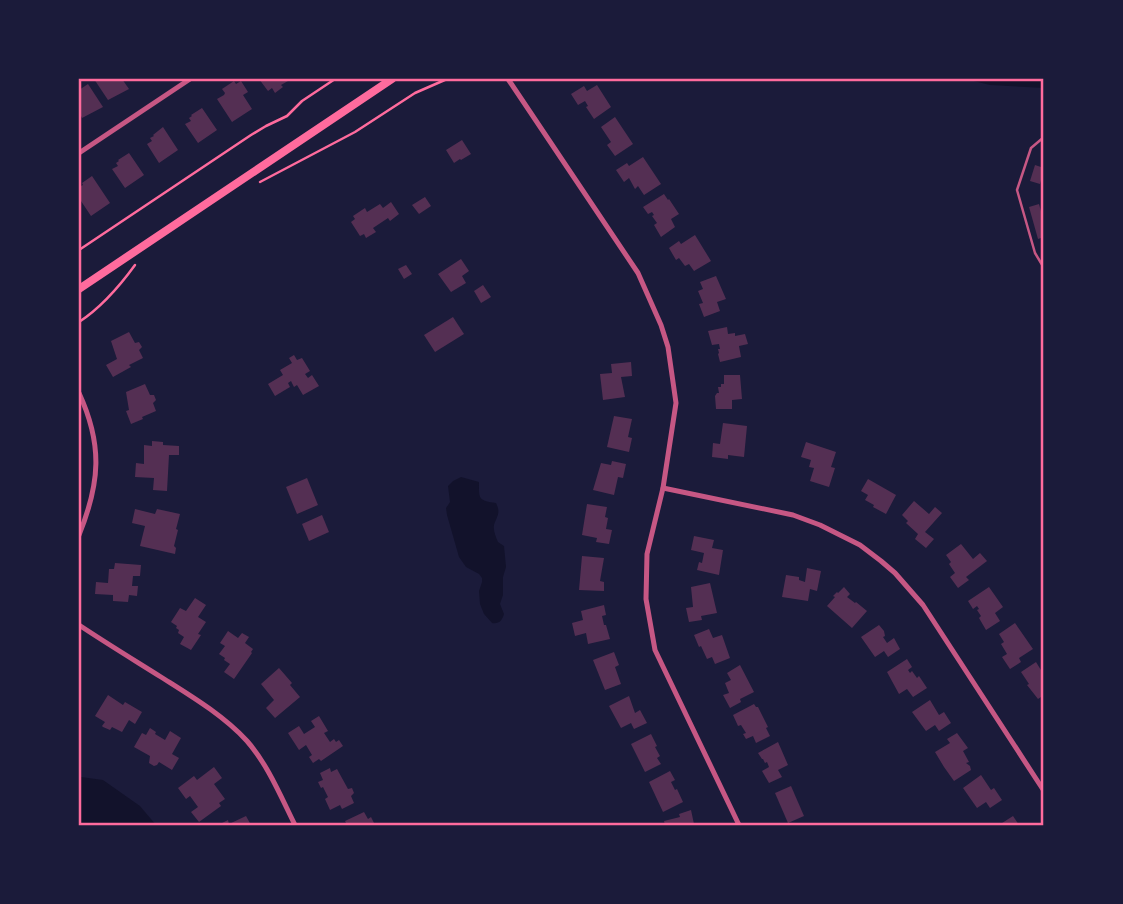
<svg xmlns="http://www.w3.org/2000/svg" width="1123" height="904" font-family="'Titillium Web',sans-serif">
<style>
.water{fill:#12122b}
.building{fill:#542f53}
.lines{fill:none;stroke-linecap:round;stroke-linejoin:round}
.path{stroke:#ff6b9d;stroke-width:2.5}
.service{stroke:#c65784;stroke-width:2.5}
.minor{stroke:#c65784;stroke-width:5}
.secondary{stroke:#ff6b9d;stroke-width:8}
.neatline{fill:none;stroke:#ff6b9d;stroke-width:2.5}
</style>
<rect width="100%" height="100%" fill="#1b1b3a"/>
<g class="water">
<polygon points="966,79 1044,79 1044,88 990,85"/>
<path d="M461 477 479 482C479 499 478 500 496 503 501 513 497 516 494 525 493 531 496 537 498 542L504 546 506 567 503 577V595L500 604 504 614C502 621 499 624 492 623L484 614 480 604 479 591 482 582V578L479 574 466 567 459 557 447 515 446 508 450 502 448 486 453 481Z"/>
<polygon points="81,777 103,780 140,806 156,825 79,825 79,779"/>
</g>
<g class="building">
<polygon points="94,79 122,79 129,89 108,100"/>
<polygon points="259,79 286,79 288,81 281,85 283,87 275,93 272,88 268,91"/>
<polygon points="234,81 236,84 241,81 248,92 243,95 252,109 232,122 217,99 224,95 225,93 222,89"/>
<polygon points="88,84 103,107 82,118 79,112 79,90"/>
<polygon points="597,85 611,107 594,119 586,107 588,106 585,101 578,105 571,94 584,86 587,91"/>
<polygon points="202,108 217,130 198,143 185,124 191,121 189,118 192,116 191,115"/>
<polygon points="615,117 633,144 615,156 607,145 611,142 601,127"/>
<polygon points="163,127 178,150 159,163 147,144 152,141 150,138 154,136 153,135"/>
<polygon points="462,140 471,154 461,160 460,159 454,163 446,150"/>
<polygon points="129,153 144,175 125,188 112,169 118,166 116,163 119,161 118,160"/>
<polygon points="643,157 661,184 644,195 638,186 635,189 629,178 624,182 616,170 627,163 629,166"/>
<polygon points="1035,165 1044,168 1040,184 1030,181"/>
<polygon points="92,176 110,203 91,216 79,198 79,192 81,190 79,187 83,185 82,183"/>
<polygon points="664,194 668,200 669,199 679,214 671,219 675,227 661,237 654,225 657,223 652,216 654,215 652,212 648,214 643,207"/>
<polygon points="425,197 431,206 419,214 412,205"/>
<polygon points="391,202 399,214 390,221 388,218 373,228 376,232 366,238 364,234 360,236 351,222 355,219 353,216 365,208 367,212 380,204 383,208"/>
<polygon points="1039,204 1044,222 1044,237 1038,239 1029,207"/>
<polygon points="695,235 711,261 694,271 689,264 685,266 679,258 676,260 669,248 679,241 681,244"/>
<polygon points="461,259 469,271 462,276 466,283 451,292 438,274"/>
<polygon points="406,265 412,274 404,279 398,269"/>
<polygon points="716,276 726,299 717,302 720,311 704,317 699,304 703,303 698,291 703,289 700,282"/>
<polygon points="483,285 491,297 481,303 474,291"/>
<polygon points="453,317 464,334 435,352 424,335"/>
<polygon points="727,327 728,334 735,333 735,336 745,334 748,344 739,346 741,357 720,362 718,354 719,353 718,349 720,349 719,344 712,345 708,331"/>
<polygon points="129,332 135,343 139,342 142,347 139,350 143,358 129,365 131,367 113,377 106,365 117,359 111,341"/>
<polygon points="294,355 297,360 302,358 310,371 305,374 308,378 312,375 319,386 303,395 297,385 294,387 291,381 288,383 290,387 275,396 268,384 283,375 280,370 292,363 289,358"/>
<polygon points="631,362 632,376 621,377 625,397 603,400 600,374 612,373 611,364"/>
<polygon points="724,375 740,375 742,399 732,400 732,409 716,409 715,396 717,393 719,393 718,387 721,387 721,384 724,384"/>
<polygon points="145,384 150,395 154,395 156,400 153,403 156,411 142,417 143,419 131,424 126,411 129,410 126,392"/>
<polygon points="614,416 632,419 628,437 632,438 629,452 607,447"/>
<polygon points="723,423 747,426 744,457 728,455 728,459 712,457 713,443 720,444"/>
<polygon points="152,441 163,442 163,445 179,446 179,455 169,455 167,491 153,490 154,478 135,477 136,463 144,464 144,445 152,446"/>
<polygon points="806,442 836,452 831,467 835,468 829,487 810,481 814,468 809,467 811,460 801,457"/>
<polygon points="612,461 626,464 623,478 618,477 614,495 593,490 601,463 611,465"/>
<polygon points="307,478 318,505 297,514 286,487"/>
<polygon points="868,479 896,495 886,514 873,507 874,505 865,500 868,495 861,491"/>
<polygon points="914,501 929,514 935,507 942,513 925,532 934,539 926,548 915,539 918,534 906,523 908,521 902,515"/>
<polygon points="587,504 607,507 605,517 608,518 606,529 612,530 609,544 596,542 597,538 582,535"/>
<polygon points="135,509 155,514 157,509 180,514 176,529 178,530 174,546 176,548 175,554 140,546 145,526 132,523"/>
<polygon points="322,515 329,532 309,541 302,524"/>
<polygon points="694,536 714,540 712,548 723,550 719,575 697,570 699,562 702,563 704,553 691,550"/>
<polygon points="961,544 973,559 980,553 987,561 966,577 969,580 958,588 950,577 955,573 949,564 951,562 946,555"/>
<polygon points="582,556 604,558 600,581 604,582 604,591 579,590"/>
<polygon points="115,563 141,565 140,576 133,576 132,586 138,586 137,596 129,595 128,602 113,601 113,595 95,594 96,582 108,583 109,569 114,569"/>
<polygon points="807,568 821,571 817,591 810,589 808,601 782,597 786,575 799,577 799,580 805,582"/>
<polygon points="710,583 717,613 701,616 702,620 689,622 686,608 693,607 691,587"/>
<polygon points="844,587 850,594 847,597 855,603 856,602 867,611 852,628 827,606 835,597 833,596 837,592 838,593"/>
<polygon points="989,587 1003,607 995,613 1000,621 986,630 979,618 981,616 977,610 979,609 977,606 973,609 968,601"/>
<polygon points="195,598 206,605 198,617 206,622 198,634 201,635 191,650 180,644 184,637 178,633 179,630 176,628 177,626 171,622 180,608 186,611"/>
<polygon points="604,605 606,615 602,616 604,625 606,625 610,639 588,644 586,633 575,636 572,623 583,620 581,611"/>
<polygon points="1015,623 1033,649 1019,658 1021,662 1010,669 1002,657 1007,654 1001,644 1004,642 999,634"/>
<polygon points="879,625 884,631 885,636 883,637 887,643 894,638 900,649 888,657 884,651 875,657 861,637"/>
<polygon points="709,629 713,638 722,635 730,658 715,664 712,657 707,659 701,646 699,647 694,635"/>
<polygon points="228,631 238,638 242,633 249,637 245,643 253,649 251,652 252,653 234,679 224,672 230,664 224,660 225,658 219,654 225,646 220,643"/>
<polygon points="614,652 619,665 615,667 621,684 605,690 593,660"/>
<polygon points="907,659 912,667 908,670 910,673 912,671 917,678 919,676 927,688 913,697 907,689 899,694 887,672"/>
<polygon points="1036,662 1044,675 1044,695 1038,699 1027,685 1029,684 1021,672"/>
<polygon points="740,665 754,692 740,699 741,702 730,708 723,695 729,693 725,683 731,680 727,673"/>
<polygon points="279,668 292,683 290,685 300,697 275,718 266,708 274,700 261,684"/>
<polygon points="108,695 123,705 125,702 142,712 135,724 129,720 122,732 112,727 110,730 103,727 102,726 105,722 95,716"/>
<polygon points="629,696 635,713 640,710 647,723 634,729 631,723 621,728 609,706"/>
<polygon points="930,700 939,715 944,712 951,723 939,731 935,725 926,731 912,712"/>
<polygon points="754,704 756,707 758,707 768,727 766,728 770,736 756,743 753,736 746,739 743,734 746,733 741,725 738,726 733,715"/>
<polygon points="319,716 328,731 324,733 330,742 334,739 336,742 339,740 343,746 321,761 319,759 313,763 309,757 312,755 306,745 299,750 288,733 299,726 304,734 315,727 311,721"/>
<polygon points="150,728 156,732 155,734 165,740 170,731 181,738 172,754 179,758 172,770 159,762 157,765 154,766 149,763 150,756 134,747 142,733 146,735"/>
<polygon points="957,733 968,748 963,751 969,762 966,763 970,766 971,770 954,781 944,767 935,752 950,743 947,739"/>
<polygon points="651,734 657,746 655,747 660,756 657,758 661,764 645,772 631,744"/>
<polygon points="778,742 788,765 778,770 782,777 769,783 762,771 769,767 767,762 765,763 763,759 762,759 758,753"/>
<polygon points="214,767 222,778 214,784 225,799 219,803 221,806 199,822 191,812 198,807 190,796 186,799 178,788 194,776 197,780"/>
<polygon points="330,768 331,772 337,769 348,789 352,788 354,793 351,796 354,803 342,809 340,805 330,810 325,799 328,797 323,787 321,788 318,782 323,780 320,773"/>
<polygon points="670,771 675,780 671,782 675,790 677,789 683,802 663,812 649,782"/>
<polygon points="981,775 991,790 994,788 1002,800 990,808 986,802 977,808 963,788"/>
<polygon points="791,786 804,816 788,823 775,793"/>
<polygon points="691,810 694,824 665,825 664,821 680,817 679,814"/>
<polygon points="364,812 368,819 371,817 375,825 347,825 345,821"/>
<polygon points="246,816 251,825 218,825 228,820 229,824"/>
<polygon points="1013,816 1019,825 999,825"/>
</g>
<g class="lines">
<g class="path">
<polyline points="260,182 355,132 415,93 447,79"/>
<polyline points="79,250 251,135 266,126 287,116 302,101 335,79"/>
<path d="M79 322C102 307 119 287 135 265"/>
</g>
<polyline class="service" points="1044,137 1031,148 1017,190 1035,253 1044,268"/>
<g class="minor">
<polyline points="508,79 638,273 661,325 668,347 676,403 663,488 647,554 646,599 655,650 739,825"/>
<polyline points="79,153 190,79"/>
<path d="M79 393C103 445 100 483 79 535"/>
<polyline points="663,488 793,515 820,525 860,545 881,561 895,573 923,605 1044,791"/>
<path d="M79 625C106 643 134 660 161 677 191 696 223 715 247 741 268 765 281 797 295 825"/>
</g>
<polyline class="secondary" points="79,289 392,79"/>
</g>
<rect width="1123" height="904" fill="none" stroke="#1b1b3a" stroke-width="161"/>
<rect x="80" y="80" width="962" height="744" class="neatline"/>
</svg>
